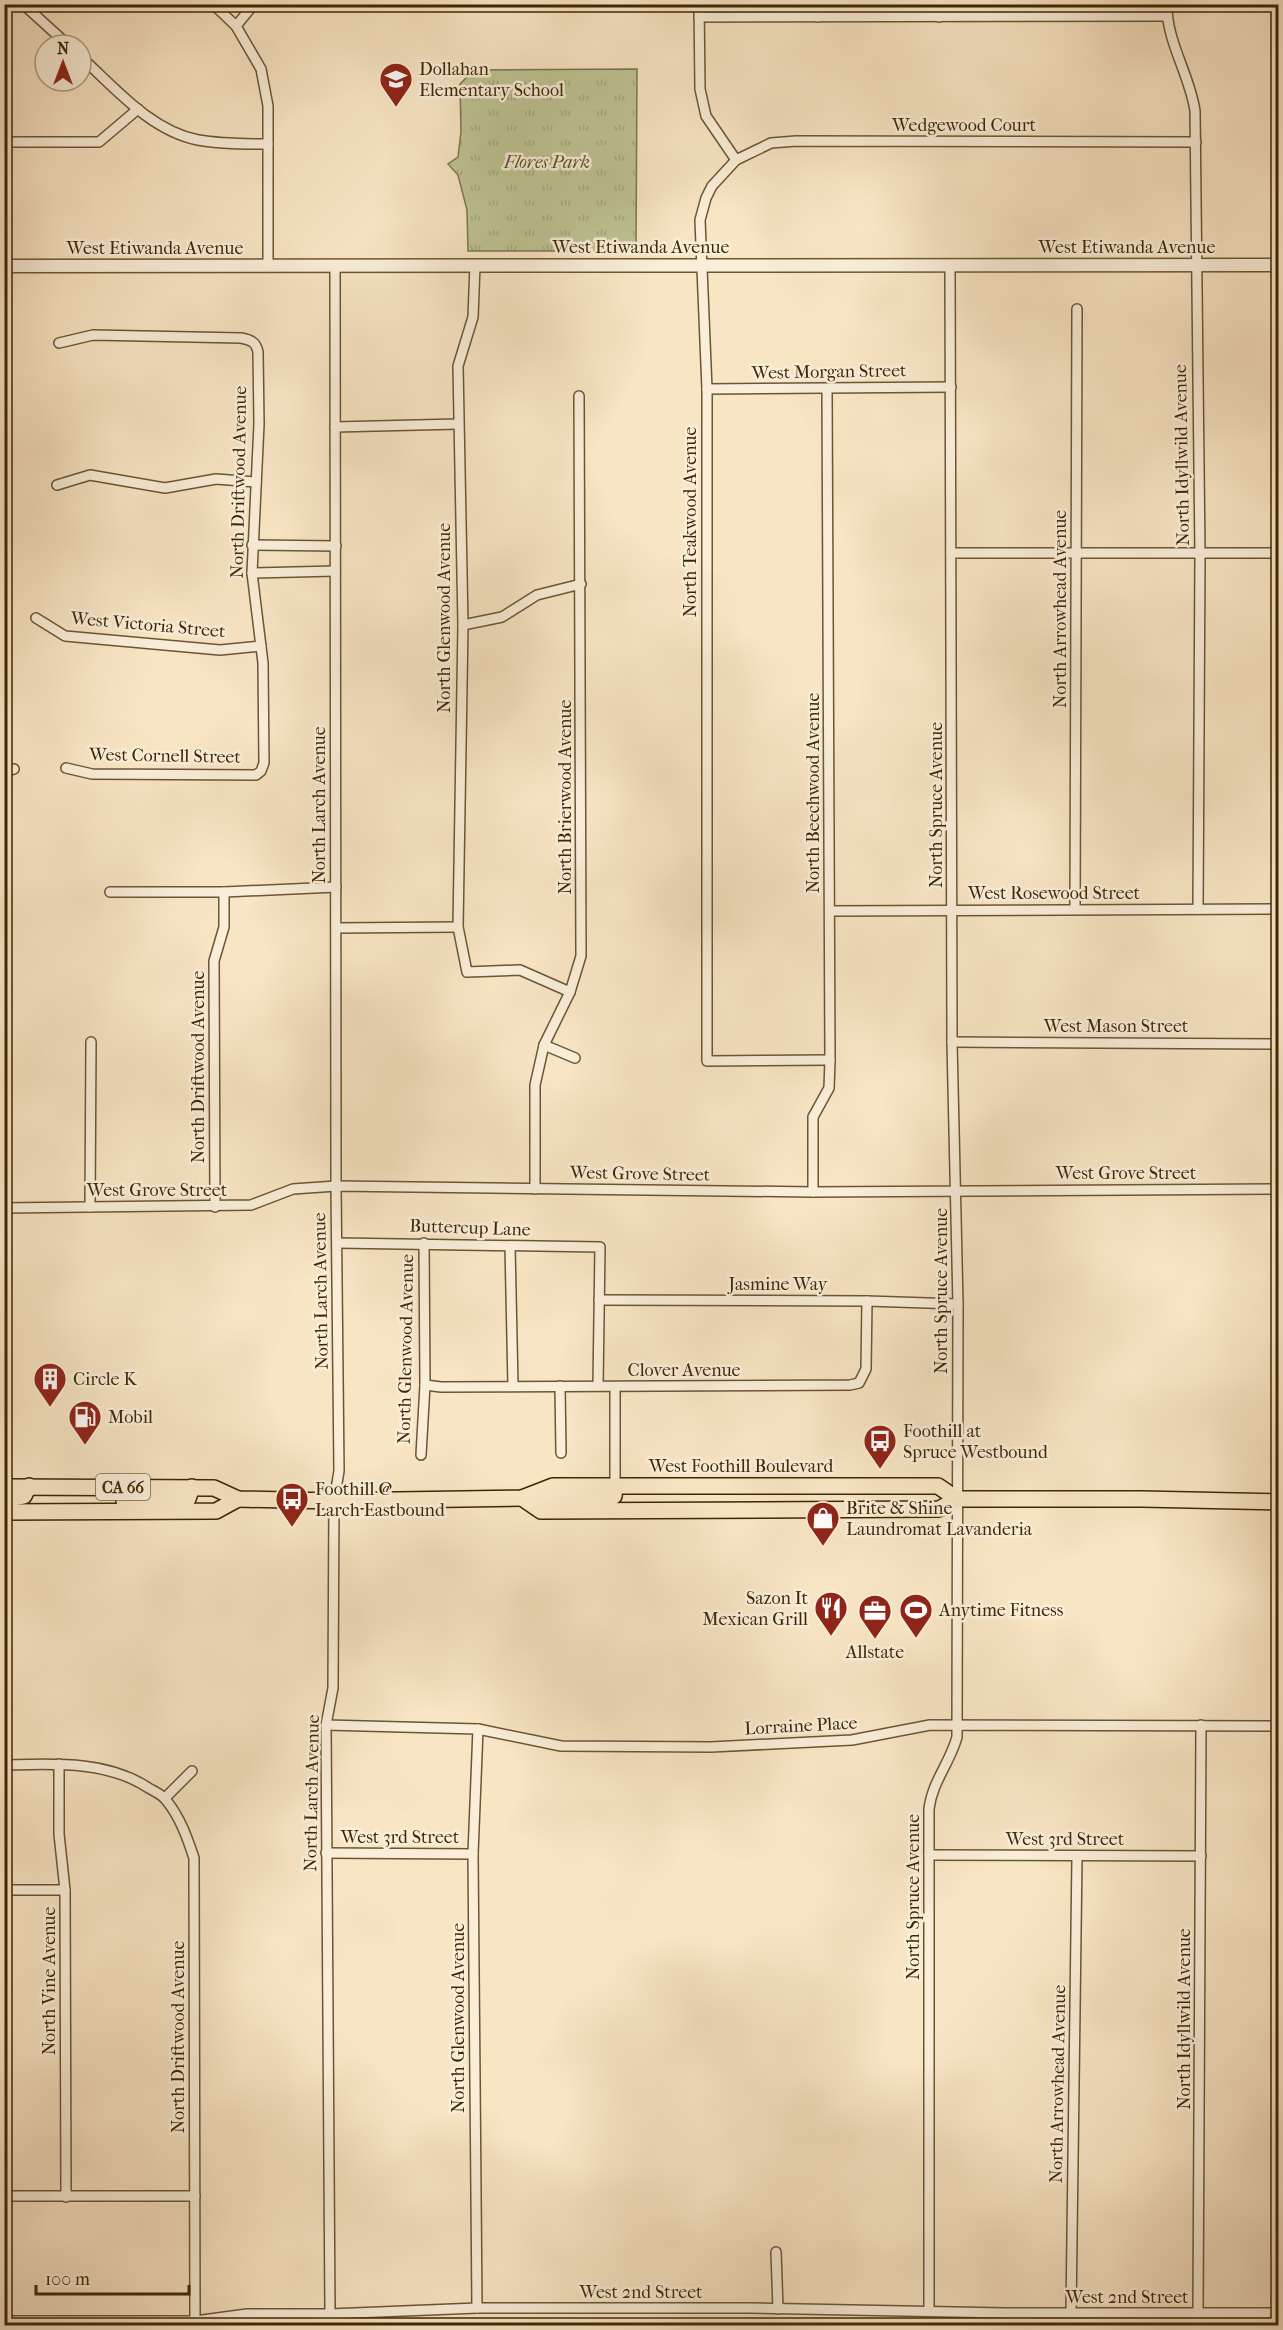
<svg xmlns="http://www.w3.org/2000/svg" width="1283" height="2330" font-family="'IM FELL French Canon',serif">
<style>
.grass{fill:url(#grass-tufts);stroke:#7d764c;stroke-width:1.5}
.water{fill:#9ebfb0;stroke:#77826b;stroke-width:1.5}
.lines{fill:none;stroke-linecap:round;stroke-linejoin:round}
.minor-casing{stroke:#6b5633;stroke-width:12}
.tertiary-casing{stroke:#6b5633;stroke-width:15}
.primary-casing{stroke:#3c2703;stroke-width:18}
.minor{stroke:#faeed9;stroke-width:9}
.tertiary{stroke:#faeed9;stroke-width:12}
.primary{stroke:#f8e5c4;stroke-width:15}
.labels{text-anchor:middle;dominant-baseline:central;stroke-width:5;stroke-linejoin:round;paint-order:stroke}
.shield{fill:#faeed9;stroke:#756343;stroke-width:1.5}
.shield-label{font-size:16px;font-weight:bold;fill:#3c2703}
.poi-label{font-size:18px;fill:#3c2703;stroke:#faeed9;text-anchor:start}
.street-label{font-size:18px;fill:#3c2703;stroke:#faeed9}
.park-label{font-size:18px;font-style:italic;fill:#5c4e27;stroke:#faeed9}
</style>
<defs>
<pattern id="grass-tufts" width="24" height="20" patternUnits="userSpaceOnUse" patternTransform="scale(1.5)"><rect width="24" height="20" fill="#bec494"/><path d="M3 7l-1-3M5 7V3M7 7l1-3M15 17l-1-3M17 17v-4M19 17l1-3" fill="none" stroke="#a4a87e"/></pattern>
</defs>
<rect width="100%" height="100%" fill="#f8e5c4"/>
<filter id="stains"><feTurbulence type="fractalNoise" baseFrequency=".00333" numOctaves="4"/><feColorMatrix values="0 0 0 0 .2 0 0 0 0 .09 0 0 0 0 .02 0 0 0 .5 -.17"/></filter>
<radialGradient id="worn" r=".72"><stop offset=".6" stop-color="#630" stop-opacity="0"/><stop offset="1" stop-color="#630" stop-opacity=".3"/></radialGradient>
<polygon class="grass" points="637,69 636,251 468,251 467,210 458,175 448,164 458,157 461,132 460,84 474,70"/>
<polygon class="water" points="1272,5 1278,5 1278,58 1275,49"/>
<g class="lines">
<g class="minor-casing">
<g id="minor">
<polyline points="23,4 68,45"/>
<polyline points="213,4 236,26"/>
<polyline points="254,4 236,26 261,69 268,106 268,266"/>
<polyline points="699,4 700,89 706,116 736,160"/>
<path d="M1167 4C1166 41 1190 75 1195 111L1200 554 1198 909"/>
<polyline points="699,17 1167,16"/>
<polyline points="818,17 818,4"/>
<polyline points="939,17 939,4"/>
<path d="M81 57C115 88 151 131 198 140 221 144 244 144 268 144"/>
<polyline points="4,142 99,142 138,109"/>
<polyline points="475,265 473,317 458,366 463,625 458,927 467,972 520,970 570,992"/>
<path d="M59 343 93 335 241 338C251 340 256 342 258 352L259 424 252 573 263 663 264 763 261 771 256 775 92 774 66 768"/>
<polyline points="707,389 951,387"/>
<polyline points="335,427 458,424"/>
<polyline points="57,485 90,475 165,488 216,479 256,482"/>
<polyline points="252,545 336,546"/>
<polyline points="951,553 1278,553"/>
<polyline points="252,573 335,571"/>
<polyline points="36,618 65,636 220,650 261,646"/>
<polyline points="463,625 502,617 537,595 581,584"/>
<polyline points="4,771 14,769"/>
<polyline points="110,892 224,892 336,887"/>
<polyline points="1075,909 1077,309"/>
<polyline points="830,911 1278,909"/>
<polyline points="336,928 458,927"/>
<polyline points="952,1042 1278,1044"/>
<polyline points="544,1045 575,1058"/>
<polyline points="830,1060 707,1061 707,389 700,220 706,198 712,186 736,160 771,143 796,141 1196,142"/>
<polyline points="535,1189 535,1085 544,1045 570,992 581,956 579,396"/>
<polyline points="813,1192 813,1117 829,1088 830,1060 827,389"/>
<polyline points="90,1207 91,1042"/>
<polyline points="215,1207 214,961 224,927 224,892"/>
<polyline points="4,1208 251,1205 293,1189 336,1186 813,1192 1278,1189"/>
<polyline points="338,1243 600,1247 598,1386"/>
<polyline points="510,1246 513,1386"/>
<polyline points="599,1300 867,1301 958,1304"/>
<polyline points="425,1385 441,1387 850,1385 859,1383 866,1369 867,1301"/>
<polyline points="560,1386 561,1453"/>
<polyline points="421,1455 425,1385 424,1243"/>
<polyline points="615,1486 615,1387"/>
<polyline points="326,1725 478,1729 561,1746 711,1747 852,1740 930,1725 1278,1726"/>
<polyline points="59,1764 59,1834 65,1890 66,2197"/>
<path d="M4 1765C53 1764 105 1760 147 1787 153 1791 162 1794 166 1800 180 1817 187 1837 194 1858L195 2321"/>
<polyline points="165,1798 192,1771"/>
<polyline points="326,1853 473,1854"/>
<polyline points="929,1855 1201,1856"/>
<polyline points="4,1890 65,1890"/>
<polyline points="4,2196 195,2196"/>
<polyline points="776,2252 778,2309"/>
<polyline points="477,2308 473,1854 478,1729"/>
<path d="M929 2311V1809C932 1782 950 1763 957 1737L958 1304 952 1042 950 265"/>
<polyline points="1071,2313 1077,1856"/>
<polyline points="1198,2313 1201,1725"/>
<polyline points="330,2314 326,1725 333,1688 334,1501 339,1471 336,1186 335,266"/>
<polyline points="4,2321 195,2321 247,2314 330,2314 477,2308 748,2308 1005,2313 1278,2313"/>
</g>
</g>
<g class="tertiary-casing">
<polyline id="tertiary" points="4,266 1278,265"/>
</g>
<g class="primary-casing">
<g id="primary">
<polyline points="4,1487 214,1488 238,1499 334,1501 522,1498 553,1486 938,1486 957,1499"/>
<polyline points="522,1498 541,1511 939,1509 957,1499 1142,1499 1278,1502"/>
<polyline points="531,1498 609,1499 614,1496 615,1486"/>
<polyline points="4,1500 24,1496 29,1486"/>
<polyline points="124,1501 188,1499 192,1487"/>
<polyline points="4,1512 216,1511 238,1499"/>
</g>
</g>
<use href="#minor" class="minor"/>
<use href="#tertiary" class="tertiary"/>
<use href="#primary" class="primary"/>
</g>
<defs>
<g id="school-pin" transform="scale(1.725)"><path d="M0 17L-7.5 6A9.5 9.5 0 1 1 7.5 6Z" fill="#8f2418" stroke="#faeed9"/><path d="M0-5L7-2L0 1L-7-2ZM-4 1L0 2.5L4 1V4Q0 6-4 4Z" fill="#fff"/></g>
<g id="building-pin" transform="scale(1.725)"><path d="M0 17L-7.5 6A9.5 9.5 0 1 1 7.5 6Z" fill="#8f2418" stroke="#faeed9"/><path d="M-4-6H4V6H1V3H-1V6H-4ZM-2.5-4.3h1.7v1.8h-1.7ZM.8-4.3h1.7v1.8H.8ZM-2.5-1h1.7V.8h-1.7ZM.8-1h1.7V.8H.8Z" fill="#fff"/></g>
<g id="fuel-pin" transform="scale(1.725)"><path d="M0 17L-7.5 6A9.5 9.5 0 1 1 7.5 6Z" fill="#8f2418" stroke="#faeed9"/><path d="M-5.5-6h7V0h2V4h1.3V-2.5L3-4.5l.8-.8L6-3V5H2.5V1h-1V6h-7ZM-4.2-4.7v3.2H.2V-4.7Z" fill="#fff"/></g>
<g id="bus-pin" transform="scale(1.725)"><path d="M0 17L-7.5 6A9.5 9.5 0 1 1 7.5 6Z" fill="#8f2418" stroke="#faeed9"/><path d="M-5-6H5V4H4V6H2V4H-2V6H-4V4H-5ZM-3.5-4V0h7V-4ZM-3.5 1.2v1.5H-2V1.2ZM2 1.2v1.5H3.5V1.2Z" fill="#fff"/></g>
<g id="shop-pin" transform="scale(1.725)"><path d="M0 17L-7.5 6A9.5 9.5 0 1 1 7.5 6Z" fill="#8f2418" stroke="#faeed9"/><path d="M-5-2.5h2.3a2.7 3.5 0 0 1 5.4 0H5L5.5 6h-11ZM-1.5-2.5h3a1.5 2.3 0 0 0-3 0Z" fill="#fff"/></g>
<g id="restaurant-pin" transform="scale(1.725)"><path d="M0 17L-7.5 6A9.5 9.5 0 1 1 7.5 6Z" fill="#8f2418" stroke="#faeed9"/><path d="M-5-6h1v4h1v-4h1v4h1v-4h1v5L-1.5 .5V6h-2V.5L-5-1ZM5-6V6H3V1.5H1.5Q1.5-4 5-6Z" fill="#fff"/></g>
<g id="stadium-pin" transform="scale(1.725)"><path d="M0 17L-7.5 6A9.5 9.5 0 1 1 7.5 6Z" fill="#8f2418" stroke="#faeed9"/><path d="M0-5a6.5 5 0 1 0 0 10a6.5 5 0 1 0 0-10ZM-3.5-1.8h7v3.6h-7Z" fill="#fff"/></g>
<g id="office-pin" transform="scale(1.725)"><path d="M0 17L-7.5 6A9.5 9.5 0 1 1 7.5 6Z" fill="#8f2418" stroke="#faeed9"/><path d="M-6-3h4V-5.5h4V-3h4V5H-6ZM-1-4.5V-3h2v-1.5ZM-6 0V1H6V0Z" fill="#fff"/></g>
</defs>
<g fill-rule="evenodd">
<use href="#school-pin" x="396" y="79"/>
<use href="#building-pin" x="50" y="1379"/>
<use href="#fuel-pin" x="85" y="1417"/>
<use href="#bus-pin" x="880" y="1441"/>
<use href="#bus-pin" x="292" y="1499"/>
<use href="#shop-pin" x="823" y="1518"/>
<use href="#restaurant-pin" x="831" y="1608"/>
<use href="#stadium-pin" x="916" y="1610"/>
<use href="#office-pin" x="875" y="1611"/>
</g>
<g class="labels">
<rect class="shield" x="96" y="1474" width="54" height="26" rx="4.5"/>
<g class="shield-label">
<text x="123" y="1487">CA 66</text>
</g>
<g class="poi-label">
<text x="419" y="69">Dollahan<tspan x="419" dy="21">Elementary School</tspan></text>
<text x="73" y="1379">Circle K</text>
<text x="108" y="1417">Mobil</text>
<text x="903" y="1431">Foothill at<tspan x="903" dy="21">Spruce Westbound</tspan></text>
<text x="315" y="1489">Foothill @<tspan x="315" dy="21">Larch Eastbound</tspan></text>
<text x="846" y="1508">Brite &amp; Shine<tspan x="846" dy="21">Laundromat Lavanderia</tspan></text>
<text x="808" y="1598" text-anchor="end">Sazon It<tspan x="808" dy="21">Mexican Grill</tspan></text>
<text x="939" y="1610">Anytime Fitness</text>
<text x="875" y="1652" text-anchor="middle">Allstate</text>
</g>
<g class="street-label">
<text x="964" y="125">Wedgewood Court</text>
<text x="641" y="247">West Etiwanda Avenue</text>
<text x="1127" y="247">West Etiwanda Avenue</text>
<text x="155" y="248">West Etiwanda Avenue</text>
<text transform="translate(829 372) rotate(-1)">West Morgan Street</text>
<text transform="translate(1182 455) rotate(-91)">North Idyllwild Avenue</text>
<text transform="translate(239 482) rotate(-89)">North Driftwood Avenue</text>
<text transform="translate(690 522) rotate(-90)">North Teakwood Avenue</text>
<text transform="translate(1060 609) rotate(-90)">North Arrowhead Avenue</text>
<text transform="translate(444 618) rotate(-90)">North Glenwood Avenue</text>
<text transform="translate(148 625) rotate(5)">West Victoria Street</text>
<text transform="translate(165 756) rotate(1)">West Cornell Street</text>
<text transform="translate(813 793) rotate(-90)">North Beechwood Avenue</text>
<text transform="translate(565 797) rotate(-90)">North Brierwood Avenue</text>
<text transform="translate(319 805) rotate(-90)">North Larch Avenue</text>
<text transform="translate(936 805) rotate(-90)">North Spruce Avenue</text>
<text x="1054" y="893">West Rosewood Street</text>
<text x="1116" y="1026">West Mason Street</text>
<text transform="translate(198 1067) rotate(-90)">North Driftwood Avenue</text>
<text x="1126" y="1173">West Grove Street</text>
<text transform="translate(640 1174) rotate(1)">West Grove Street</text>
<text x="157" y="1190">West Grove Street</text>
<text transform="translate(470 1228) rotate(2)">Buttercup Lane</text>
<text x="778" y="1284">Jasmine Way</text>
<text transform="translate(321 1291) rotate(-91)">North Larch Avenue</text>
<text transform="translate(941 1291) rotate(-90)">North Spruce Avenue</text>
<text transform="translate(406 1349) rotate(-89)">North Glenwood Avenue</text>
<text x="684" y="1370">Clover Avenue</text>
<text x="741" y="1466">West Foothill Boulevard</text>
<text transform="translate(801 1726) rotate(-3)">Lorraine Place</text>
<text transform="translate(312 1793) rotate(-89)">North Larch Avenue</text>
<text x="400" y="1837">West 3rd Street</text>
<text x="1065" y="1839">West 3rd Street</text>
<text transform="translate(913 1897) rotate(-90)">North Spruce Avenue</text>
<text transform="translate(49 1981) rotate(-90)">North Vine Avenue</text>
<text transform="translate(458 2018) rotate(-90)">North Glenwood Avenue</text>
<text transform="translate(1184 2019) rotate(-90)">North Idyllwild Avenue</text>
<text transform="translate(178 2037) rotate(-90)">North Driftwood Avenue</text>
<text transform="translate(1058 2084) rotate(-89)">North Arrowhead Avenue</text>
<text x="641" y="2292">West 2nd Street</text>
<text x="1127" y="2297">West 2nd Street</text>
</g>
<g class="park-label">
<text x="547" y="162">Flores Park</text>
</g>
</g>
<rect width="1283" height="2330" fill="none" stroke="#f8e5c4" stroke-width="24"/>
<rect x="6" y="6" width="1271" height="2318" fill="none" stroke="#3c2703" stroke-width="3"/>
<rect x="12" y="12" width="1259" height="2306" fill="none" stroke="#3c2703" stroke-width="1.5"/>
<g transform="translate(63 63)"><circle r="28" fill="#faeed9" stroke="#ae9e83" stroke-width="1.5"/>
<path d="M0-4.5L10 22L0 15L-10 22Z" fill="#8f2418"/>
<text y="-9" font-size="16" font-weight="bold" text-anchor="middle" fill="#3c2703">N</text>
</g>
<path d="M36 2285v9h153v-9" fill="none" stroke="#3c2703" stroke-width="3"/>
<text x="45" y="2285" font-size="18" fill="#3c2703" stroke="#faeed9" stroke-width="4.5" paint-order="stroke">100 m</text>
<rect width="100%" height="100%" filter="url(#stains)"/>
<rect width="100%" height="100%" fill="url(#worn)"/>
</svg>
